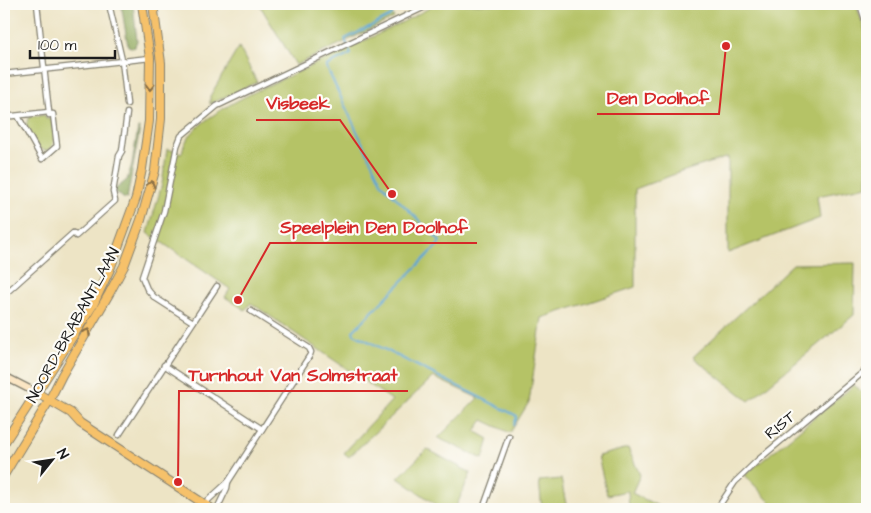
<svg xmlns="http://www.w3.org/2000/svg" width="871" height="513" font-family="'Architects Daughter',sans-serif">
<style>
.green{fill:#b5c366;stroke:#687041}
.forest{fill:#90a95b;stroke:#56623c}
.lines{fill:none;stroke-linecap:round;stroke-linejoin:round}
.stream{stroke:#5ca6d4;stroke-width:2}
.street-casing{stroke:#848070;stroke-width:7}
.secondary-casing{stroke:#848070;stroke-width:9}
.primary-casing{stroke:#848070;stroke-width:10}
.street{stroke:#fff;stroke-width:4.5}
.secondary{stroke:#fbe6c4;stroke-width:6}
.primary{stroke:#f6c16b;stroke-width:8}
.oneway{stroke:#896e44}
.labels{text-anchor:middle;dominant-baseline:central;stroke-width:4.5;stroke-linejoin:round;paint-order:stroke}
.street-label{font-size:16px;fill:#1c1c1c;stroke:#fdfcf7}
.leader{fill:none;stroke:#d62828;stroke-width:2}
.callout-dot{fill:#d62828;stroke:#fdfcf7;stroke-width:2}
.callout-label{font-size:18px;text-anchor:middle;font-weight:bold;fill:#d62828;stroke:#fdfcf7;stroke-width:4.5;stroke-linejoin:round;paint-order:stroke}
</style>
<rect width="100%" height="100%" fill="#fdfcf7"/>
<filter id="ink" filterUnits="userSpaceOnUse"><feTurbulence type="fractalNoise" baseFrequency=".02" numOctaves="2"/><feDisplacementMap in="SourceGraphic" scale="10" xChannelSelector="R" yChannelSelector="G"/><feConvolveMatrix kernelMatrix="1 2 1 2 8 2 1 2 1" color-interpolation-filters="sRGB"/></filter>
<filter id="wash" filterUnits="userSpaceOnUse"><feTurbulence type="fractalNoise" baseFrequency=".0096" numOctaves="4" result="noise"/><feDisplacementMap in="SourceGraphic" scale="20" xChannelSelector="R" yChannelSelector="G"/><feGaussianBlur stdDeviation="1.12" result="paint"/><feColorMatrix in="noise" values="0 0 0 0 0 0 0 0 0 0 0 0 0 0 0 0 0 1.4 0 .05"/><feComposite in="paint" operator="in"/></filter>
<g filter="url(#wash)">
<rect width="100%" height="100%" fill="#ede4c5"/>
<g class="green">
<polygon points="259,4 387,4 394,18 296,65"/>
<path d="M437 4H856L867 37V186L817 196 820 218 728 253V157L678 173 635 189V287L542 318 529 402 510 433 483 420 475 431 489 439 483 459 438 438 478 398 433 377 349 457 344 453 392 400 251 303 245 310 225 297 230 289 148 233 162 184 167 149 182 153C184 138 197 127 209 118 237 98 270 85 300 71 347 49 393 28 437 4Z"/>
<polygon points="239,47 257,82 210,104 210,96"/>
<path d="M45 115 46 119 52 118C53 130 59 146 46 151L38 148 26 125 29 117Z"/>
<polygon points="855,263 854,315 749,401 693,357 793,264"/>
<polygon points="854,385 867,396 867,509 764,509 770,502 745,475"/>
<polygon points="628,448 640,475 632,493 664,509 626,509 629,508 628,491 607,495 598,456"/>
<polygon points="427,449 471,473 455,509 432,509 435,504 398,478"/>
<polygon points="561,479 567,509 542,509 539,481"/>
</g>
<g class="forest">
<polygon points="121,4 133,4 137,41 134,48 128,46"/>
<polygon points="138,128 140,128 127,199 123,198 114,190 127,180 132,164"/>
</g>
<g class="lines">
<polyline class="stream" points="388,4 393,13 391,16 345,39 351,54 326,66 382,184 440,241 438,245 356,328 353,331 354,334 517,416 514,425"/>
</g>
</g>
<g filter="url(#ink)">
<g class="lines">
<g class="street-casing">
<g id="street">
<polyline points="37,4 49,112"/>
<polyline points="109,4 122,60 127,104"/>
<polyline points="860,4 867,26"/>
<polyline points="4,74 150,58"/>
<polyline points="18,116 42,159 57,146 53,114 49,115 49,112"/>
<polyline points="4,117 49,112"/>
<polyline points="4,295 73,233 76,236 115,201 113,192 119,156 122,151 127,113"/>
<polyline points="193,322 154,297 147,289 142,277 164,211 177,146 181,136 217,106 431,4"/>
<polyline points="164,365 262,429"/>
<polyline points="119,435 217,286"/>
<polyline points="204,504 228,482 310,355 311,352 309,348 251,311"/>
<polyline points="217,509 227,488 228,482"/>
<polyline points="483,509 509,436"/>
<polyline points="717,509 735,482 758,460 867,369"/>
</g>
</g>
<g class="secondary-casing">
<polyline id="secondary" points="4,376 37,393"/>
</g>
<g class="primary-casing">
<g id="primary">
<polyline points="37,393 71,413 80,423 212,509"/>
<polyline points="4,443 93,305 110,269 136,198 142,169 149,121 150,58 142,4"/>
<polyline points="4,475 49,401 62,375 109,294 124,266 141,220 155,171 161,119 161,63 153,4"/>
</g>
</g>
<use href="#street" class="street"/>
<use href="#secondary" class="secondary"/>
<use href="#primary" class="primary"/>
</g>
<defs><path id="oneway-chevron" d="M-2-3.5L2.5 0L-2 3.5" fill="none" stroke-width="1.6" stroke-linecap="round" stroke-linejoin="round" transform="scale(1.25)"/></defs>
<g class="oneway">
<use href="#oneway-chevron" transform="translate(150 87) rotate(91)"/>
<use href="#oneway-chevron" transform="translate(151 184) rotate(-74)"/>
<use href="#oneway-chevron" transform="translate(87 332) rotate(-60)"/>
</g>
</g>
<g class="labels">
<g class="street-label">
<text transform="translate(73 325) rotate(-61)">NOORD-BRABANTLAAN</text>
<text transform="translate(780 425) rotate(-40)">RIST</text>
</g>
</g>
<path class="leader" d="M726 46L719 114H597M392 194L340 120H256M238 300L270 243H477M178 482L179 391H408"/>
<g class="callout-dot">
<circle cx="726" cy="46" r="5"/>
<circle cx="392" cy="194" r="5"/>
<circle cx="238" cy="300" r="5"/>
<circle cx="178" cy="482" r="5"/>
</g>
<g class="callout-label">
<text x="658" y="104">Den Doolhof</text>
<text x="298" y="109">Visbeek</text>
<text x="374" y="233">Speelplein Den Doolhof</text>
<text x="293" y="381">Turnhout Van Solmstraat</text>
</g>
<rect width="871" height="513" fill="none" stroke="#fdfcf7" stroke-width="20"/>
<g transform="translate(52 460) rotate(60)" stroke="#fdfcf7" stroke-width="4" paint-order="stroke">
<path d="M0-4L9 19L0 12L-9 19Z" fill="#1c1c1c"/>
<text y="-8" font-size="14" font-weight="bold" text-anchor="middle" fill="#1c1c1c">N</text>
</g>
<path d="M30 50v8h85v-8" fill="none" stroke="#1c1c1c" stroke-width="2.5"/>
<text x="38" y="50" font-size="15" fill="#1c1c1c" stroke="#fdfcf7" stroke-width="4" paint-order="stroke">100 m</text>
</svg>
